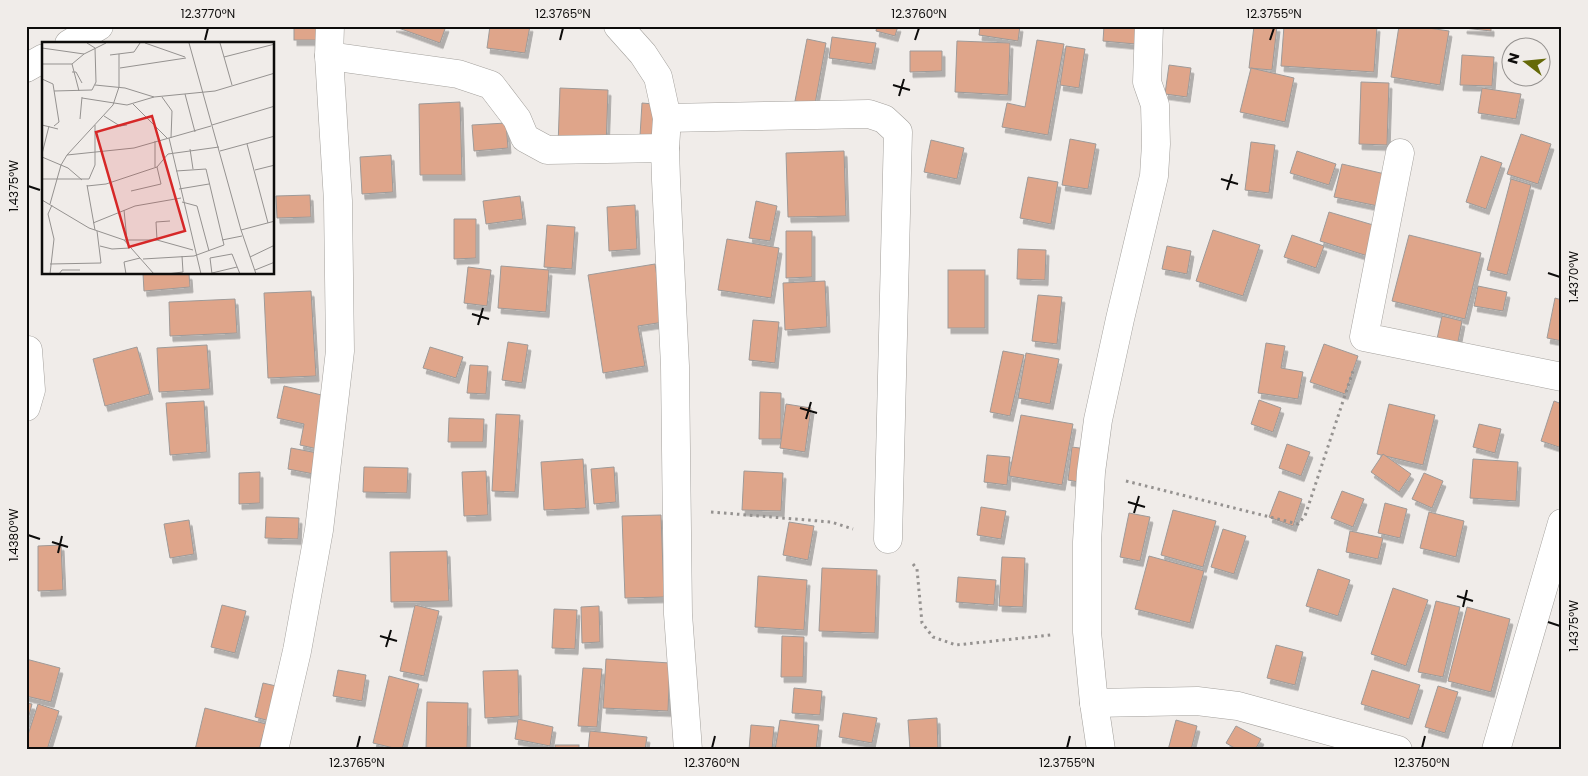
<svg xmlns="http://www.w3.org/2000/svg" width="1588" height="776" font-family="Poppins,sans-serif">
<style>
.building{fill:#dfa58a;stroke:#9e9a98;filter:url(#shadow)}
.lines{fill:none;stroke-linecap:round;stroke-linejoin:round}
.minor-casing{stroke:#a4a19d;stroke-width:29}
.path{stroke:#959290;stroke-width:3;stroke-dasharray:2.5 4;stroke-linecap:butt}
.minor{stroke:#fff;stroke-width:28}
.ticks{fill:none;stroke:#0d0c0b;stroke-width:2}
.inset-road{fill:none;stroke:#959290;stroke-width:1}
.view{fill:#d62828;fill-opacity:0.15;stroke:#d62828;stroke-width:2.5}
.inset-edge{fill:none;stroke:#0d0c0b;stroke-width:2.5}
.neatline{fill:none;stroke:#0d0c0b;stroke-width:2}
.ticks-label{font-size:12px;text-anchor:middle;fill:#0d0c0b}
</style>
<defs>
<filter id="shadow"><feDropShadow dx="3" dy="5.5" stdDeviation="0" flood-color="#0004"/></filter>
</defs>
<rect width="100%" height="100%" fill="#f0ece9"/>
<g class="building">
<rect x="294" y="26" width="28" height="14"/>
<polygon points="393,26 446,26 440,43"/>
<polygon points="490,26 530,26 525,53 487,48"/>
<polygon points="877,26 898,26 895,36 876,31"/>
<polygon points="980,26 1020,26 1018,41 979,35"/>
<polygon points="1104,26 1148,26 1146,45 1103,41"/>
<polygon points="1254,26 1277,26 1272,70 1249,68"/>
<polygon points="1284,26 1377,26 1374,72 1281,66"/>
<polygon points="1399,26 1415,26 1449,31 1440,85 1391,77"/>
<polygon points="1464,26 1491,26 1491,31 1464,28"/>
<polygon points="832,37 876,43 872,64 829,58"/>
<polygon points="807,39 826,43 815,104 795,101"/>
<polygon points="1037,40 1064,44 1048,135 1002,127 1007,103 1025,107"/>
<polygon points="957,41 1010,43 1008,95 955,92"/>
<polygon points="1066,46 1085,49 1079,88 1060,85"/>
<polygon points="910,51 942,51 942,71 910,72"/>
<polygon points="1462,55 1494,57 1492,86 1460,85"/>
<polygon points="1169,65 1191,68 1187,97 1165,94"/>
<polygon points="1251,68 1294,78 1285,122 1240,112"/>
<polygon points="1361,82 1389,83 1387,145 1359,144"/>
<polygon points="560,88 608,90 606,148 558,146"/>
<polygon points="1482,88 1521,94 1516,119 1478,113"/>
<polygon points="460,102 462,175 420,175 419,104"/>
<polygon points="642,103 665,105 662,138 640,136"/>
<polygon points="506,123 508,148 474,151 472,125"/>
<polygon points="1521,134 1551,144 1538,184 1507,174"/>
<polygon points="1070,139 1096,144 1088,189 1062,185"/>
<polygon points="931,140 964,148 957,179 924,172"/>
<polygon points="1251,142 1275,145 1269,193 1245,190"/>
<polygon points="844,151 846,216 788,217 786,153"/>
<polygon points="1297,151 1336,164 1329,185 1290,173"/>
<polygon points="391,155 393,192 362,194 360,157"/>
<polygon points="1481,156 1502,163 1486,209 1466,202"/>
<polygon points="1342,164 1385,174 1378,206 1334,197"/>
<polygon points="1028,177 1058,182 1051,224 1020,218"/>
<polygon points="1511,179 1531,185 1507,275 1487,270"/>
<polygon points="310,195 311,217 277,218 276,196"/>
<polygon points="520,196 523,219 486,224 483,201"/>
<polygon points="756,201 777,206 770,241 749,238"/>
<polygon points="635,205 637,249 609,251 607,207"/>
<polygon points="1329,212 1380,227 1371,257 1320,241"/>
<polygon points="454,219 476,219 476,258 454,259"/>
<polygon points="547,225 575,227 572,269 544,267"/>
<polygon points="1213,230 1260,245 1243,296 1196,281"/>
<polygon points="786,231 812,231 812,277 786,278"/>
<polygon points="1292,235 1324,246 1316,268 1284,257"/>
<polygon points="1409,235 1481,253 1465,319 1392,301"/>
<polygon points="727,239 779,248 771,298 718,290"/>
<polygon points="1167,246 1191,251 1187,274 1162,269"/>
<polygon points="1018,249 1046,250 1045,280 1017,279"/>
<polygon points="655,264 664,322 638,326 645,366 603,373 588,275"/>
<polygon points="501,266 549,270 546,312 498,308"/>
<polygon points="468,267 491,270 487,306 464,303"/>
<rect x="948" y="270" width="37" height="58"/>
<polygon points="143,274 189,274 190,287 144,291"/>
<polygon points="825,281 827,327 785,330 783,283"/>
<polygon points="1478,286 1507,292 1503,311 1474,306"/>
<polygon points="311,291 316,376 268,378 264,293"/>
<polygon points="1038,295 1062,297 1057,344 1032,341"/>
<polygon points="1555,298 1562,300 1562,341 1547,338"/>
<polygon points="235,299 237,333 170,336 169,302"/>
<polygon points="1442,316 1462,321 1456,352 1435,348"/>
<polygon points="753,320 779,322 775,363 749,360"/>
<polygon points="508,342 528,345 522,383 502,380"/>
<polygon points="1266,343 1285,346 1281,368 1303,372 1298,399 1258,393"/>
<polygon points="1324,344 1358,356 1345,394 1310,382"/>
<polygon points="207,345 210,389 159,392 157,348"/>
<polygon points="137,347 150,394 105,406 93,359"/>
<polygon points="430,347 463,357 456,378 423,368"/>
<polygon points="1003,351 1024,355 1010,416 990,412"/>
<polygon points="1026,353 1059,359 1050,404 1018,398"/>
<polygon points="470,365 488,366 486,394 467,393"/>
<polygon points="284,386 334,398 322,450 300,445 304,424 277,418"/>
<polygon points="760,392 781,393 781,439 759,439"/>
<polygon points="1259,400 1281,408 1273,432 1251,424"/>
<polygon points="204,401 207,452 170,455 166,403"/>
<polygon points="1554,401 1562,404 1562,448 1541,441"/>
<polygon points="786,404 811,408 805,452 780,448"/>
<polygon points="1389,404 1435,415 1423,465 1377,454"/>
<polygon points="496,414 520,415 515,492 492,491"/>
<polygon points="1021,415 1073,424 1062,485 1009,476"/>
<polygon points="449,418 484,419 483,442 448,442"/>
<polygon points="1479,424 1501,429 1495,453 1473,447"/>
<polygon points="1287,444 1310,452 1301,476 1279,468"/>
<polygon points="1072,447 1094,450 1089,484 1068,480"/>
<polygon points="291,448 323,454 319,475 288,469"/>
<polygon points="1383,454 1411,474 1399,492 1371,472"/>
<polygon points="987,455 1010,457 1007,485 984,482"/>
<polygon points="583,459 586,508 544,510 541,462"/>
<polygon points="1473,459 1518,462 1516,501 1470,498"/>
<polygon points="364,467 408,468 407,493 363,492"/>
<polygon points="614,467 616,502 594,504 591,469"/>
<polygon points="486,471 488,515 464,516 462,472"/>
<polygon points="744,471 783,473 781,511 742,510"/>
<polygon points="260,472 260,503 239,504 239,473"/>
<polygon points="1424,473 1443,481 1432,508 1412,499"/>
<polygon points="1279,491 1302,499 1293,526 1269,517"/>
<polygon points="1342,491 1364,499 1353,527 1331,518"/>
<polygon points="1385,503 1407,509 1400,538 1378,533"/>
<polygon points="981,507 1006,511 1001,539 977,535"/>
<polygon points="1173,510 1216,521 1203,567 1161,555"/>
<polygon points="1429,512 1464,521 1456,557 1420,548"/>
<polygon points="1129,513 1150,517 1140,561 1120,557"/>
<polygon points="661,515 664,597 625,598 622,516"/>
<polygon points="266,517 299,518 298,539 265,538"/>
<polygon points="189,520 194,554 170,558 164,524"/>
<polygon points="789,522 814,526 808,560 783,555"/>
<polygon points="1223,529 1246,536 1234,574 1211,567"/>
<polygon points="1350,531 1383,538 1378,559 1346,552"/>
<polygon points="61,545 63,590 38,591 38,546"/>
<polygon points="447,551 449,601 391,602 390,552"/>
<polygon points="1149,556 1204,571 1190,623 1135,609"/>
<polygon points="1002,557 1025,558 1023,607 999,606"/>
<polygon points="822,568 877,570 875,633 819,631"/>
<polygon points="1318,569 1350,580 1338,616 1306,606"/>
<polygon points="758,576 807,580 804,630 755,627"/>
<polygon points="958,577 996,580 994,605 956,602"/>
<polygon points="1393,588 1428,600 1406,666 1371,654"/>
<polygon points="1436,601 1460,607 1443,677 1418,672"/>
<polygon points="222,605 246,611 235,653 211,647"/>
<polygon points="415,605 439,611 424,676 400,671"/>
<polygon points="599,606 600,642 582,643 581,607"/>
<polygon points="1467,607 1510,619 1491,692 1448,681"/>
<polygon points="554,609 577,610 575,649 552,648"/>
<polygon points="782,636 804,637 803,677 781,677"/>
<polygon points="1276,645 1303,652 1295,685 1267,678"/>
<polygon points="26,659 60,668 51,702 26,696"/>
<polygon points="606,659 670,663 668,711 603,708"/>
<polygon points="583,668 602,669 597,727 578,726"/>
<polygon points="338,670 366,675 362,701 333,696"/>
<polygon points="518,670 519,716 485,718 483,671"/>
<polygon points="1372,670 1420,685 1409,719 1361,704"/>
<polygon points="389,676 419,684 402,750 373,743"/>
<polygon points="263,683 285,688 277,723 255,717"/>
<polygon points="1438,686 1458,692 1445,733 1425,727"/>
<polygon points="794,688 822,691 820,715 792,713"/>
<polygon points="427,702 468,703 467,750 426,750"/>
<polygon points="26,703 32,704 26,727"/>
<polygon points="38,704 59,711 47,750 26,750 26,741"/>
<polygon points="205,708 266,724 259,750 195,750"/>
<polygon points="843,713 877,718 872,743 839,737"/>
<polygon points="937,718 938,750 910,750 908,720"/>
<polygon points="518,719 553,727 550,746 515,739"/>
<polygon points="780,720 819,725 816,750 775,750"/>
<polygon points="1176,720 1197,726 1191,750 1168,750"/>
<polygon points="751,725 774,727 772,750 749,750"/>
<polygon points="1236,726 1261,739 1255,750 1238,750 1226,743"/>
<polygon points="590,731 647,737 645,750 588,750"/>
<rect x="555" y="745" width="24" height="5"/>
</g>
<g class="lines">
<g class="minor-casing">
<g id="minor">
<polyline points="618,26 643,54 658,77 667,118 665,148 666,180 675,366 678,614 688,750"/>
<polyline points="69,44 99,26"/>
<polyline points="329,56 458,74 491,85 517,119 525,138 547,150 665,148"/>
<polyline points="26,68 44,58"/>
<polyline points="667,118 869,114 884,119 898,132 888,539"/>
<polyline points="1400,153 1364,337 1562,377"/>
<polyline points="26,407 31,390 28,350"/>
<polyline points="1094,703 1197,701 1238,706 1398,750"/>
<polyline points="274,750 297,651 319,530 340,351 338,201 329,56 330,26"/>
<polyline points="1101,750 1094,703 1087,632 1087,542 1091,472 1098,420 1120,319 1154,176 1156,144 1155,105 1147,82 1149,26"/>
<polyline points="1496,750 1562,523"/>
</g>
</g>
<g class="path">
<polyline points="1126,481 1298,524 1305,516 1353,371"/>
<polyline points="711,512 831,522 853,529"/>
<polyline points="913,564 917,569 922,623 933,637 956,645 1051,635"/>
</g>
<use href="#minor" class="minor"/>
</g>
<path class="ticks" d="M205 40 208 28M560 40 563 28M915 40 919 28M1270 40 1274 28M893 85 910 90M899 96 904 79M1221 179 1238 184M28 186 40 190M1227 190 1232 174M1548 273 1560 277M472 314 489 319M478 325 483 308M800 408 817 413M806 419 811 402M1128 502 1145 507M1134 513 1139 496M28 535 40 539M52 542 68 547M58 553 62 536M1457 596 1473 601M1463 607 1467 590M1548 622 1560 626M380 636 397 641M386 647 391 630M357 748 360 736M712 748 715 736M1067 748 1070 736M1422 748 1425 736"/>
<g transform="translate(42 42)">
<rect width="232" height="232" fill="#f0ece9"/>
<path class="inset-road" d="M103 1 143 15M147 1 199 188 233 179M178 1 190 43M0 6 42 12M68 13 92 10 98 1M182 15 233 2M0 22H30L42 12 64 1M30 22 37 49M78 26 144 16M30 30H34L40 41M0 37 11 42 17 80 12 84M53 43 83 46 112 55M12 49 50 48 54 40 53 6 45 1M143 52 153 90M120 55 130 69 129 96M40 56 85 63 112 55 173 49 233 31M91 62 125 96M62 74 78 84 85 83M38 77 40 55M0 83 16 87M170 83 233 64M127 96 159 232M113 99V125M205 102 226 181M148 107 151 127M178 109 233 94M0 112 7 84M25 113 71 63 77 45V12M0 115 26 126 40 138M213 128 233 123M0 137H47L53 123V83M45 143 53 188M45 144 64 142 115 125 126 112 177 105M137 147 167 142M89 149 119 142 115 125M0 158 47 186 82 198 112 232M140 160 155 164 167 209M8 162 19 123 25 113 92 106 169 84M82 168 85 198M51 181 93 164 139 156M199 188 214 232M82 198H115L151 208M115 198 114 180 128 179M180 198 200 194M58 204 70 207 88 206M208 215 233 203M101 217 152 214 182 203 164 127 134 129M8 222 59 221 55 189M213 228 233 220M170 231 195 225M8 232 12 197 6 172 10 163M17 232 20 228H38M84 232 82 220 98 216M125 232 141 230 140 214M170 232 168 216 190 212 198 232"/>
<path class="view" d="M110 74 143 189 87 205 54 90Z"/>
<rect width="232" height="232" class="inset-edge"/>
</g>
<rect width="1588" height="776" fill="none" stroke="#f0ece9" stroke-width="55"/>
<g transform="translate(1526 62) rotate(286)"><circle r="24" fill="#f0ece9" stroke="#959290"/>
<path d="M0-4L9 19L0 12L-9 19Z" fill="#656908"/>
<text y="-8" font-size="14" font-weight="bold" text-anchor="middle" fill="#0d0c0b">N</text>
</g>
<rect x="28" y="28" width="1532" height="720" class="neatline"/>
<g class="ticks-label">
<text x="208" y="18">12.3770°N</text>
<text x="563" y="18">12.3765°N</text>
<text x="919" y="18">12.3760°N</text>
<text x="1274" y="18">12.3755°N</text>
<text transform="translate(14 186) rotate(-90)" y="4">1.4375°W</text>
<text transform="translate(1574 277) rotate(-90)" y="4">1.4370°W</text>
<text transform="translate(14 535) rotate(-90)" y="4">1.4380°W</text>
<text transform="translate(1574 626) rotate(-90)" y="4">1.4375°W</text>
<text x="357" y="767">12.3765°N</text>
<text x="712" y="767">12.3760°N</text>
<text x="1067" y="767">12.3755°N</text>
<text x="1422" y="767">12.3750°N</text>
</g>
</svg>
